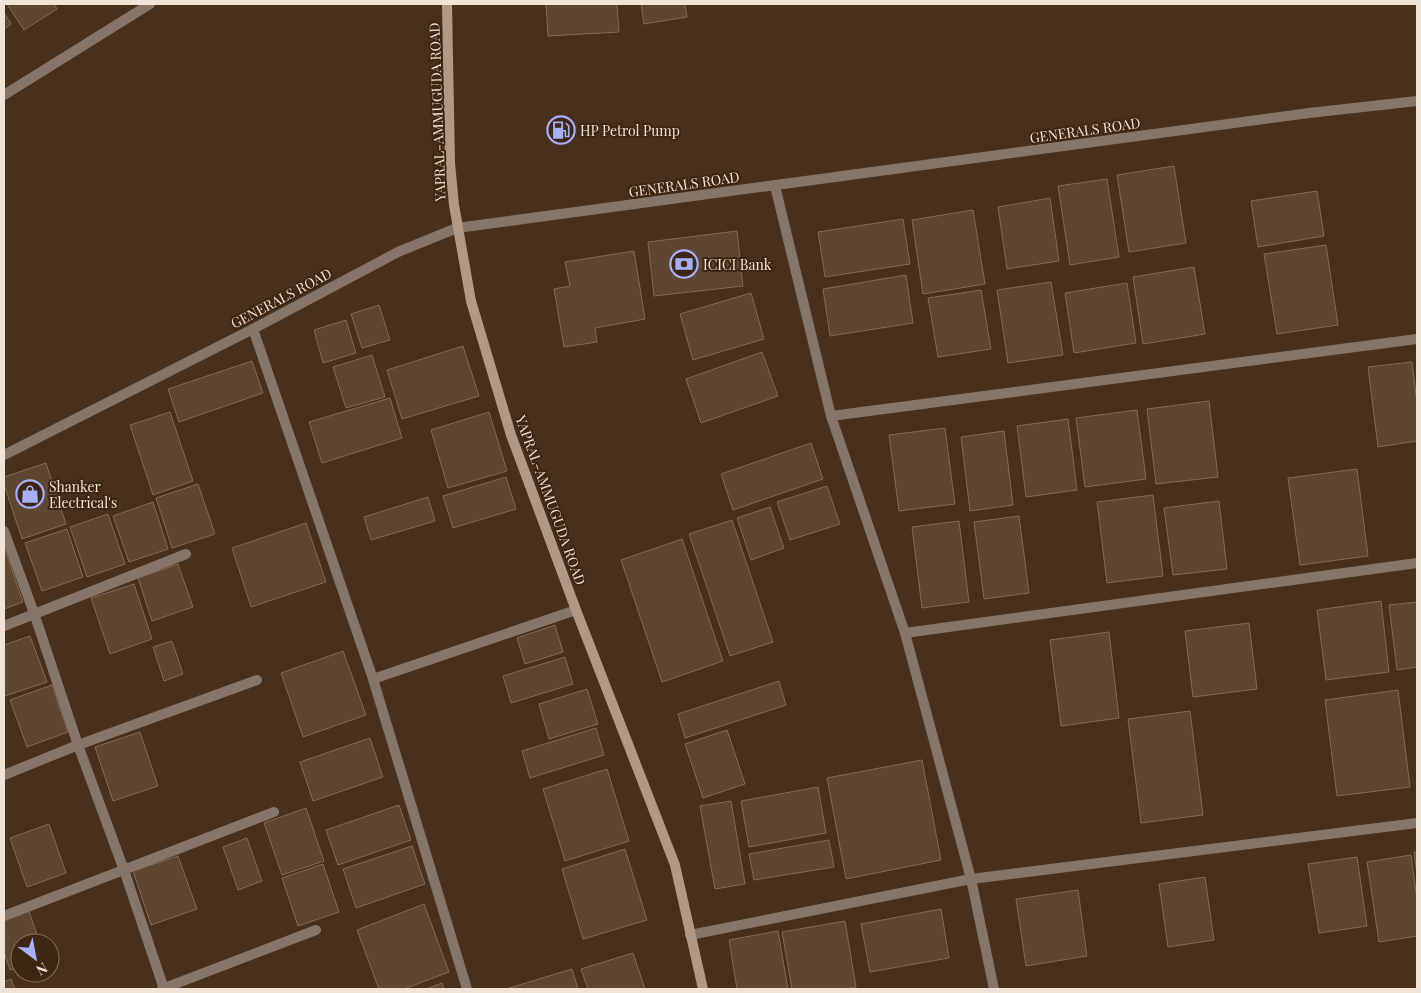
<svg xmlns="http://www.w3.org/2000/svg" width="1421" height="993" font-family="'Playfair Display',serif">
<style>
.building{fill:#5f4631;stroke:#866b55}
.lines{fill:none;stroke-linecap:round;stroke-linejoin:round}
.minor{stroke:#867669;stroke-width:10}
.tertiary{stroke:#867669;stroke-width:10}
.secondary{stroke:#b29985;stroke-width:10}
.labels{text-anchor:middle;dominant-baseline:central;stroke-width:4;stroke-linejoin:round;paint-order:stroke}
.street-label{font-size:14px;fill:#f2e3d7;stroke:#3d2612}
.poi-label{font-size:14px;fill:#f2e3d7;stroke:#3d2612;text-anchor:start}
</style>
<rect width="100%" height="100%" fill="#48301c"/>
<g class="building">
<polygon points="7,4 54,4 57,9 24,30"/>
<polygon points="546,4 617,4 619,32 548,36"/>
<polygon points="641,4 685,4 687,17 644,24"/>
<polygon points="4,13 11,24 4,29"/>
<polygon points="1174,166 1186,243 1129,252 1117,175"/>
<polygon points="1107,179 1119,257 1070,265 1058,186"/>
<polygon points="1317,191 1324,236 1258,247 1251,201"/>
<polygon points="1050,198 1059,261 1007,269 998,207"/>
<polygon points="973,210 985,284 923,294 912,220"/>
<polygon points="903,219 910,264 825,277 818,232"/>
<polygon points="737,231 743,286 654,296 648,242"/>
<polygon points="1326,245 1338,325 1277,334 1264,254"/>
<polygon points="634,251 645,319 595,328 597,342 564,347 554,289 570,286 565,262"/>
<polygon points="1194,267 1205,334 1143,344 1133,277"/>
<polygon points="906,275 913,323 830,336 823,289"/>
<polygon points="1051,282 1063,355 1008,363 997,290"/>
<polygon points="1127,283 1136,343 1074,353 1065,293"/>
<polygon points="981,290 991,349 938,357 928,298"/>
<polygon points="751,293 764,339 693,360 680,314"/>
<polygon points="379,305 390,340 362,348 351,314"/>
<polygon points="346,320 356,353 323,363 314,330"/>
<polygon points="463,346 479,396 402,419 387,370"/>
<polygon points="762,352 778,396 701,423 686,379"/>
<polygon points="372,355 385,397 346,408 333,367"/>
<polygon points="252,361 263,393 179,422 168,389"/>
<polygon points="1412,362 1417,403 1417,441 1378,447 1368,367"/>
<polygon points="390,398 402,438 322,463 309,422"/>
<polygon points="1209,401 1218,477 1156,484 1147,409"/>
<polygon points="1137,410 1146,479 1085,487 1076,418"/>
<polygon points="170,412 193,481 153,495 130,425"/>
<polygon points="489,412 507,471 448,488 431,430"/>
<polygon points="1068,419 1077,490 1026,497 1017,426"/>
<polygon points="945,428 955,504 899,511 889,435"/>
<polygon points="1004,431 1013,505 970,511 961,437"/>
<polygon points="811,443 823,479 733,510 721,474"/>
<polygon points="46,463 66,524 22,539 4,484 4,477"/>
<polygon points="1357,469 1368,556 1300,565 1288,478"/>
<polygon points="506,477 516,509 453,528 443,496"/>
<polygon points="198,484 215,534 172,548 156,498"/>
<polygon points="827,486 840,524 790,540 777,502"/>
<polygon points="1153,495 1163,576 1107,583 1097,502"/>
<polygon points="428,497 435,521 371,540 364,517"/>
<polygon points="1219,501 1227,569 1173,575 1164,508"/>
<polygon points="153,502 168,549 129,562 113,516"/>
<polygon points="770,507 784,548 751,560 737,518"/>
<polygon points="108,514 125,564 87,577 70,527"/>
<polygon points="1019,516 1029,593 984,599 974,522"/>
<polygon points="732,520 773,642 730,656 689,534"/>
<polygon points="959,521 969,602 922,608 912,527"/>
<polygon points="306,523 326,582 251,607 232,548"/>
<polygon points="67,529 83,577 42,591 25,543"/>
<polygon points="682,539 723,661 662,682 621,560"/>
<polygon points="4,547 23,602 4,609"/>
<polygon points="178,564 193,607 152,621 138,578"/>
<polygon points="134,584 152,639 110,654 91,598"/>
<polygon points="1381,601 1389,672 1326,680 1317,610"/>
<polygon points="1417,602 1417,667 1397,670 1389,605"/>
<polygon points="1249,623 1257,689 1193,697 1185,631"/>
<polygon points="555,625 563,652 525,664 517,638"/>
<polygon points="1109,632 1119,718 1061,726 1050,640"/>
<polygon points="30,636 47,682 5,696 4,692 4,645"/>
<polygon points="172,641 183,674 164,681 153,647"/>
<polygon points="343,651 366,715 303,737 281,673"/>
<polygon points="565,657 573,684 511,703 503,676"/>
<polygon points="779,681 786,705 685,738 678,714"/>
<polygon points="52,685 68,732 27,747 10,700"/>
<polygon points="587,689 598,724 549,739 539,704"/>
<polygon points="1398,690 1410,787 1337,796 1325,700"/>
<polygon points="1190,711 1203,815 1141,823 1128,719"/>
<polygon points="596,728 604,755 530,778 522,751"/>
<polygon points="727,730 745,784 703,798 685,744"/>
<polygon points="140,732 158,786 113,801 95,747"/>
<polygon points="370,738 383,777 313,801 300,762"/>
<polygon points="922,760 941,860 846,879 827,778"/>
<polygon points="607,769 629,841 565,861 543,789"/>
<polygon points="818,787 826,833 749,847 741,801"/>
<polygon points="731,801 745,884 715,889 700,806"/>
<polygon points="399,805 411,840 338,865 326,830"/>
<polygon points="306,808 324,861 282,875 264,823"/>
<polygon points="49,824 66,873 27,887 10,838"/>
<polygon points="247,838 262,881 238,890 223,847"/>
<polygon points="829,840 834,867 754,880 749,854"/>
<polygon points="412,846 425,884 356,908 343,869"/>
<polygon points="625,849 647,920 583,939 562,869"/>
<polygon points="1414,852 1417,852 1417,875"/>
<polygon points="1411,855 1417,899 1417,936 1379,942 1367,862"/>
<polygon points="178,856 197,909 151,925 133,871"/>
<polygon points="1357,857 1367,926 1319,933 1308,864"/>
<polygon points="323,864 339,912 298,926 282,878"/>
<polygon points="1205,877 1214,940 1168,947 1159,884"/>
<polygon points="1078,890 1087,956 1026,966 1016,899"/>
<polygon points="424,904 449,972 404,989 379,989 357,930"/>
<polygon points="28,909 40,943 20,943 20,967 10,970 4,952 4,918"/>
<polygon points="941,909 949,958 870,972 861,924"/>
<polygon points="845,921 856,987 845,989 792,989 782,932"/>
<polygon points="778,931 788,989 737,989 729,940"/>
<polygon points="633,953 645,989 588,989 581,969"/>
<polygon points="572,969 578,989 506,989"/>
<polygon points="11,979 15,989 4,989 4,982"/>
<polygon points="442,983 444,989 426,989"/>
</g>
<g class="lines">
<g class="minor">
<polyline points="4,95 150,4"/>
<polyline points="775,186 831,416 905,633 971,879 994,989"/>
<polyline points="253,329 373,679 467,989"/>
<polyline points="831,416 1417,339"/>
<polyline points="4,531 34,613 78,745 124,870 164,989"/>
<polyline points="4,626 186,554"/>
<polyline points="905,633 1417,563"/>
<polyline points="373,679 576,610"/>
<polyline points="4,775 78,745 257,680"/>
<polyline points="4,916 274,812"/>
<polyline points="690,935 971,879 1417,823"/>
<polyline points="162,989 316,930"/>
</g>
<polyline class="tertiary" points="4,455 253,329 398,252 457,228 1309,113 1417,101"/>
<polyline class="secondary" points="447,4 450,163 454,205 471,301 511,435 576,610 675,865 703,989"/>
</g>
<defs>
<g id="fuel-ring" transform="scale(1.4375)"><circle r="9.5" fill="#3d2612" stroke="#a6b1fc" stroke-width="1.5"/><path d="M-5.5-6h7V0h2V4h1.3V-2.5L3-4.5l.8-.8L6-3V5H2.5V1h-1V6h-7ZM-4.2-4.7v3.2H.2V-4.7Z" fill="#a6b1fc"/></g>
<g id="bank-ring" transform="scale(1.4375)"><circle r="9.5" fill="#3d2612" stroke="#a6b1fc" stroke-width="1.5"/><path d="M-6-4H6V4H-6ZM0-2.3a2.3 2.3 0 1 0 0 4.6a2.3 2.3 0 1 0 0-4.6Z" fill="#a6b1fc"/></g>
<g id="shop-ring" transform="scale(1.4375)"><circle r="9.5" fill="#3d2612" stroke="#a6b1fc" stroke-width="1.5"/><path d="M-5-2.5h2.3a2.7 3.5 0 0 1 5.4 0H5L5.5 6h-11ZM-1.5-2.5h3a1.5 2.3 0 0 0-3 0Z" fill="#a6b1fc"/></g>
</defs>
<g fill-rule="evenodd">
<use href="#fuel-ring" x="561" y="130"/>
<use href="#bank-ring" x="684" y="264"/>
<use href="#shop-ring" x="30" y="494"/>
</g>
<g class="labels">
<g class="street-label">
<text transform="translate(437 112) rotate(-92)">YAPRAL-AMMUGUDA ROAD</text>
<text transform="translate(1085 130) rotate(-8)">GENERALS ROAD</text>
<text transform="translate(684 184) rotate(-8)">GENERALS ROAD</text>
<text transform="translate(281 298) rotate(-28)">GENERALS ROAD</text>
<text transform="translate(551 500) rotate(70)">YAPRAL-AMMUGUDA ROAD</text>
</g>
<g class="poi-label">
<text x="580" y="130">HP Petrol Pump</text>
<text x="703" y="264">ICICI Bank</text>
<text x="49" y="486">Shanker<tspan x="49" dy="16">Electrical's</tspan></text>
</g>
</g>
<rect width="1421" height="993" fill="none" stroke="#f2e3d7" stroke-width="10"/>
<g transform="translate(35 958) rotate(148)"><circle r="24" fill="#3d2612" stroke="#857261"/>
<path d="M0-4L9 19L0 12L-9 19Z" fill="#a6b1fc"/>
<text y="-8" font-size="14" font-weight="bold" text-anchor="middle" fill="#f2e3d7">N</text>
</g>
</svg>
